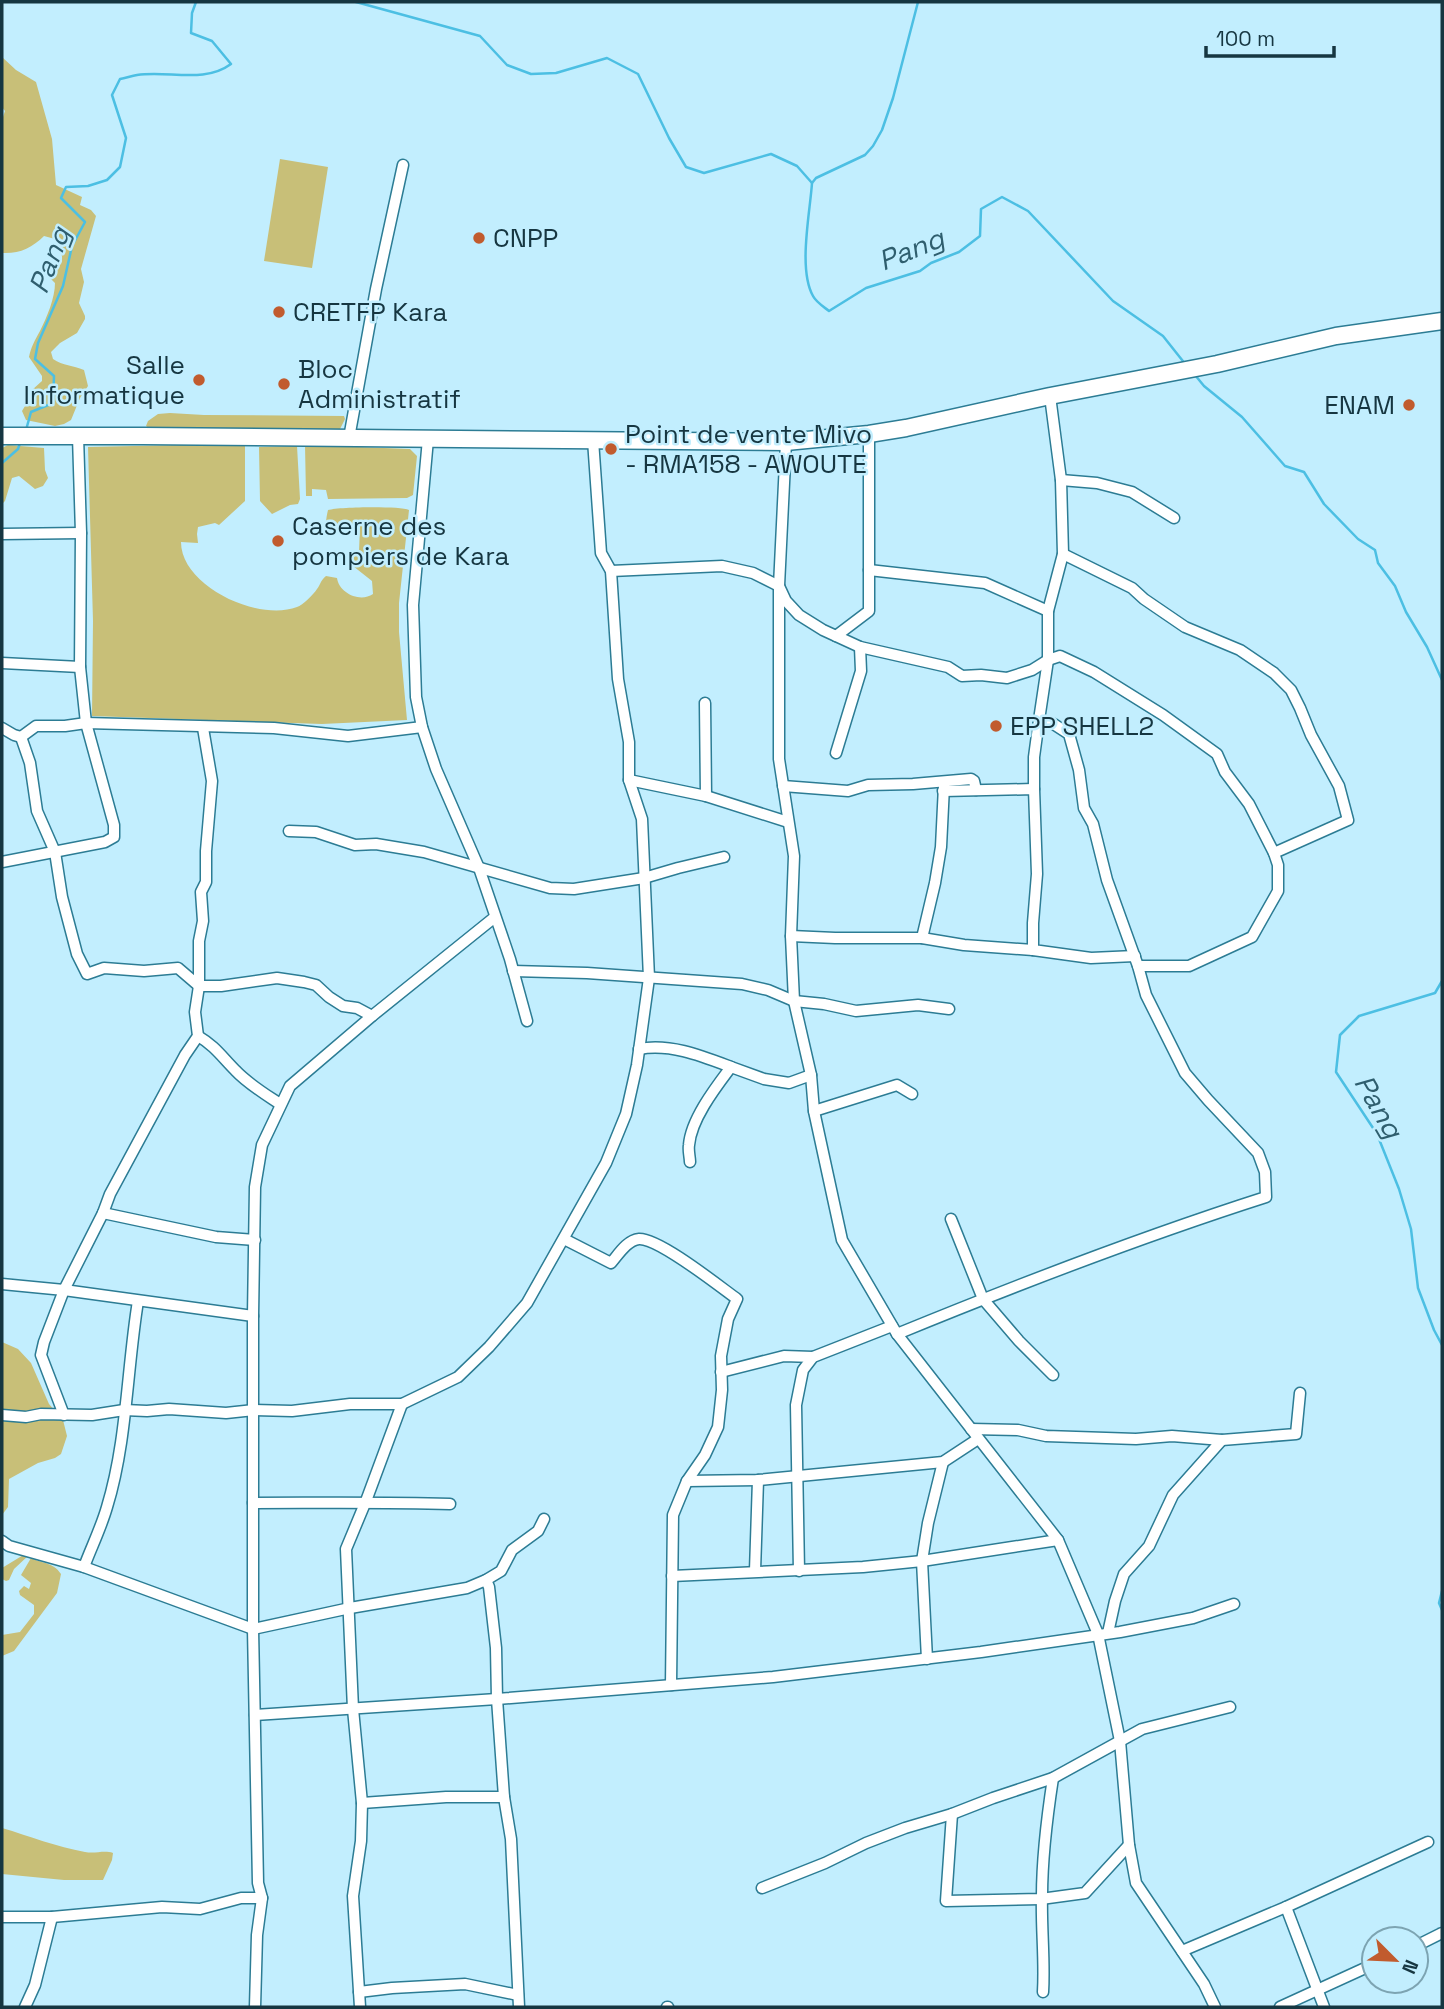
<svg xmlns="http://www.w3.org/2000/svg" width="1444" height="2009" font-family="'Space Grotesk',sans-serif">
<style>
.green{fill:#c8bf78}
.lines{fill:none;stroke-linecap:round;stroke-linejoin:round}
.stream{stroke:#4cbfe3;stroke-width:2.5}
.minor-casing{stroke:#2c7c94;stroke-width:13}
.trunk-casing{stroke:#2c7c94;stroke-width:19}
.minor{stroke:#fff;stroke-width:10}
.trunk{stroke:#fff;stroke-width:16}
.poi-dot{fill:#c15b2e;stroke:#c2eefe;stroke-width:2.5}
.labels{text-anchor:middle;dominant-baseline:central;stroke-width:5;stroke-linejoin:round;paint-order:stroke}
.poi-label{font-size:26px;fill:#163641;stroke:#c2eefe;text-anchor:start}
.water-label{font-size:28px;font-style:italic;fill:#2f5e6e;stroke:#c2eefe}
</style>
<rect width="100%" height="100%" fill="#c2eefe"/>
<g class="green">
<path d="M2 57 16 70 36 82 52 139 56 185 82 197 80 205 91 210 96 216 81 269 84 282 79 303 85 316V319L77 333 60 343 51 352 53 359C63 366 73 365 84 370L88 386 80 398 71 420 64 424 55 426 26 420 22 411 30 398 32 390 42 381V376L29 357C31 347 35 340 40 331 47 317 55 298 55 283L49 277 47 263H61C65 254 57 248 55 239L44 236C32 248 19 254 2 253V120L5 111 2 107Z"/>
<polygon points="280,159 328,167 312,268 264,261"/>
<polygon points="170,413 204,415 344,416 345,419 340,429 332,431 150,429 146,426 148,421 158,414"/>
<polygon points="8,445 44,448 45,470 48,478 43,486 35,489 19,476 12,478 5,501 2,504 2,448"/>
<path d="M180 445 245 446V501L219 525 215 523 198 527 197 534 198 543 181 542C181 586 258 622 297 607 303 605 313 595 317 589 321 584 320 581 326 576L337 578C339 593 360 603 373 594L372 581 353 566 350 556 359 552 360 526 335 524 334 536C323 533 326 519 328 510 340 507 400 506 409 510L399 603V632L407 720 322 724 92 716 93 621 88 447Z"/>
<polygon points="305,445 410,449 417,456 413,495 407,498 328,499 326,490 312,489 312,496 306,496"/>
<polygon points="297,446 300,499 298,504 290,505 272,514 260,501 259,447"/>
<polygon points="2,1342 18,1349 31,1363 49,1404 63,1420 67,1436 61,1454 55,1458 38,1463 9,1479 8,1507 2,1515"/>
<polygon points="25,1554 29,1555 14,1569 9,1580 6,1581 2,1579 2,1568"/>
<path d="M31 1558C43 1564 53 1562 61 1574L57 1593 14 1651 2 1656V1635L20 1632 34 1614V1605L20 1595 19 1591 24 1586 29 1589 31 1583 21 1575Z"/>
<path d="M2 1828C29 1836 57 1847 85 1852 95 1854 104 1850 113 1853L112 1860 103 1880H64L2 1874Z"/>
</g>
<g class="lines">
<g class="stream">
<path d="M356 2 480 36 507 65 531 74 556 73 607 58 638 74 669 138 686 167 704 173 771 154 797 166 812 183C810 213 798 269 813 296 816 302 824 307 829 311L866 288 920 271 931 263 959 252 980 236 981 209 1002 197 1028 211 1113 301 1163 336 1186 365"/>
<polyline points="812,183 816,178 865,155 873,146 882,130 893,98 918,2"/>
<polyline points="1195,375 1204,386 1242,417 1285,466 1304,472 1324,504 1358,539 1375,550 1378,563 1395,586 1406,612 1427,647 1442,680"/>
<path d="M26 430 31 412 53 403 54 376 35 359 38 343 63 286 72 246 85 222 61 198 66 187 88 186 107 180 120 167 126 138 112 95 120 79C126 78 131 76 137 75 168 70 204 84 231 64L212 41 191 33 192 13 196 2"/>
<polyline points="2,463 18,449 20,443"/>
<polyline points="1442,981 1435,993 1359,1016 1340,1035 1336,1072 1377,1134 1399,1189 1411,1229 1418,1288 1434,1330 1442,1345"/>
<polyline points="1442,1591 1439,1603 1442,1610"/>
</g>
<g class="minor-casing">
<g id="minor">
<polyline points="349,438 376,289 403,165"/>
<polyline points="428,439 413,605 416,697 422,727 436,769 479,868 510,959 527,1021"/>
<polyline points="786,442 779,586 779,759 794,856 791,936 794,1001 811,1075 814,1111 842,1240 897,1334 1058,1540 1098,1634 1120,1741 1129,1845 1136,1883 1204,1984 1215,2007"/>
<polyline points="1061,480 1097,483 1132,492 1174,518"/>
<polyline points="2,534 81,533"/>
<polyline points="1063,554 1132,588 1144,599 1185,627 1240,650 1274,673 1291,690 1300,708 1311,735 1339,786 1348,820 1274,853"/>
<polyline points="869,570 985,583 1048,611"/>
<polyline points="611,571 722,566 753,573 779,586 786,601 799,615 823,630 860,647 948,667 962,676 981,675 1007,678 1032,670 1048,660 1060,656 1094,672 1163,715 1217,754 1225,772 1249,804 1274,853 1278,865 1278,891 1252,937 1189,966 1138,966"/>
<polyline points="836,636 869,611 869,434"/>
<polyline points="2,663 80,667"/>
<polyline points="705,703 706,796"/>
<polyline points="2,728 14,735 21,737"/>
<polyline points="21,737 30,763 37,811 55,852 62,897 77,954 87,974 104,968 144,971 178,968 199,986 221,986 277,978 304,982 316,985 329,997 343,1006 357,1008 372,1016"/>
<polyline points="21,737 36,726 65,726 86,723 274,728 348,736 422,727"/>
<polyline points="836,753 861,671 860,647"/>
<polyline points="629,780 706,796 788,822"/>
<polyline points="783,786 848,791 868,785 913,784 971,779 974,781 976,790"/>
<polyline points="1034,789 1034,757 1039,720"/>
<polyline points="943,791 1034,789 1037,874 1033,923 1033,950 1091,958 1135,956"/>
<polyline points="289,831 316,832 355,845 376,844 424,852 550,888 574,889 644,878 678,868 724,857"/>
<polyline points="2,862 105,842 114,837 114,825 86,723 80,667 81,533 78,436"/>
<polyline points="791,936 835,938 922,938 964,945 1033,950"/>
<polyline points="922,938 935,883 941,847 944,786"/>
<polyline points="513,971 587,973 742,984 768,990 794,1001 824,1004 856,1011 918,1005 949,1009"/>
<path d="M198 1036C215 1046 222 1057 235 1070 248 1084 265 1094 280 1104"/>
<path d="M639 1049C670 1043 702 1056 731 1067"/>
<polyline points="814,1111 897,1085 912,1094"/>
<path d="M690 1162C690 1157 688 1151 689 1145 691 1119 716 1087 731 1067L764 1079 789 1083 811 1075"/>
<polyline points="103,1213 216,1237 255,1240"/>
<polyline points="951,1219 983,1299 1019,1341 1053,1375"/>
<path d="M564 1239 611 1263C618 1255 627 1240 639 1239 659 1238 719 1286 737 1299L728 1319 721 1356 722 1390 718 1427 705 1455 687 1481 673 1515 671 1685"/>
<polyline points="2,1284 64,1290 253,1316"/>
<path d="M897 1334C1019 1284 1141 1237 1266 1197L1265 1172 1258 1153 1208 1100 1185 1073 1146 995 1138 966 1107 880 1093 824 1084 808 1079 770 1069 734 1052 723 1039 720 1048 660V611L1063 554 1061 480 1050 396"/>
<polyline points="721,1372 784,1356 813,1357"/>
<polyline points="2,1415 26,1417 41,1414 92,1415 124,1410 147,1411 169,1409 226,1413 254,1410 292,1411 350,1404 402,1404 458,1377 489,1347 527,1303 606,1163 626,1114 637,1065 649,978 642,819 629,780 629,742 618,679 611,571 601,553 593,440"/>
<polyline points="64,1415 41,1355 44,1342 64,1290 103,1213 110,1194 185,1055 198,1036 195,1012 199,986 199,941 203,921 201,892 206,882 206,851 212,781 203,728"/>
<polyline points="971,1429 1018,1430 1046,1436 1136,1439 1172,1436 1222,1440 1296,1434 1300,1393"/>
<polyline points="687,1481 758,1480 943,1462 978,1439"/>
<path d="M253 1503C319 1503 384 1502 450 1504"/>
<polyline points="2,1541 9,1546 84,1567 253,1629 350,1608 467,1588 486,1580 501,1571 512,1550 538,1531 544,1519"/>
<path d="M84 1567C91 1548 101 1528 107 1507 127 1442 127 1368 138 1301"/>
<polyline points="755,1571 758,1480"/>
<polyline points="799,1571 796,1405 803,1370 813,1357 892,1326"/>
<polyline points="672,1576 863,1567 922,1561 1058,1540"/>
<polyline points="486,1580 489,1587 496,1648 497,1699 504,1797 511,1839 519,2007"/>
<polyline points="1108,1633 1115,1601 1124,1574 1149,1546 1173,1495 1222,1440"/>
<polyline points="927,1659 922,1561 928,1523 943,1462"/>
<polyline points="255,1715 497,1699 773,1677 981,1652 1120,1632 1193,1618 1234,1604"/>
<polyline points="362,1803 446,1797 504,1797"/>
<polyline points="952,1814 946,1901 1041,1899 1085,1893 1129,1845"/>
<polyline points="762,1888 825,1863 866,1843 905,1828 952,1814 993,1798 1053,1778 1142,1729 1230,1707"/>
<polyline points="1286,1907 1324,2007"/>
<polyline points="2,1917 52,1917 162,1907 200,1909 241,1898 262,1898"/>
<polyline points="1416,1946 1442,1933"/>
<polyline points="1182,1951 1286,1907 1428,1842"/>
<polyline points="359,1992 392,1988 465,1984 518,1995"/>
<path d="M1043 1992C1045 1960 1041 1928 1042 1896 1042 1856 1047 1817 1053 1778"/>
<polyline points="25,2007 35,1985 52,1917"/>
<polyline points="255,2007 257,1935 262,1898 258,1883 253,1629 253,1316 255,1187 262,1145 290,1086 372,1016 495,917"/>
<polyline points="360,2007 353,1896 361,1841 362,1803 353,1709 346,1549 366,1501 402,1404"/>
<polyline points="667,2007 668,2007"/>
<polyline points="1280,2007 1374,1964"/>
</g>
</g>
<g class="trunk-casing">
<polyline id="trunk" points="2,436 143,436 786,442 869,434 906,428 1050,396 1217,364 1336,336 1442,321"/>
</g>
<use href="#minor" class="minor"/>
<use href="#trunk" class="trunk"/>
</g>
<g class="poi-dot">
<circle cx="479" cy="238" r="7"/>
<circle cx="279" cy="312" r="7"/>
<circle cx="199" cy="380" r="7"/>
<circle cx="284" cy="384" r="7"/>
<circle cx="1409" cy="405" r="7"/>
<circle cx="611" cy="449" r="7"/>
<circle cx="278" cy="541" r="7"/>
<circle cx="996" cy="726" r="7"/>
</g>
<g class="labels">
<g class="poi-label">
<text x="493" y="238">CNPP</text>
<text x="293" y="312">CRETFP Kara</text>
<text x="185" y="365" text-anchor="end">Salle<tspan x="185" dy="30">Informatique</tspan></text>
<text x="298" y="369">Bloc<tspan x="298" dy="30">Administratif</tspan></text>
<text x="1395" y="405" text-anchor="end">ENAM</text>
<text x="625" y="434">Point de vente Mivo<tspan x="625" dy="30">- RMA158 - AWOUTE</tspan></text>
<text x="292" y="526">Caserne des<tspan x="292" dy="30">pompiers de Kara</tspan></text>
<text x="1010" y="726">EPP SHELL2</text>
</g>
<g class="water-label">
<text transform="translate(911 249) rotate(-22)">Pang</text>
<text transform="translate(49 260) rotate(-69)">Pang</text>
<text transform="translate(1379 1106) rotate(60)">Pang</text>
</g>
</g>
<rect width="1444" height="2009" fill="none" stroke="#163641" stroke-width="7"/>
<g transform="translate(1395 1960) rotate(114)"><circle r="33" fill="#c2eefe" stroke="#7da4b2" stroke-width="2"/>
<path d="M0-5L12 26L0 18L-12 26Z" fill="#c15b2e"/>
<text y="-10" font-size="19" font-weight="bold" text-anchor="middle" fill="#163641">N</text>
</g>
<path d="M1206 46v10h128v-10" fill="none" stroke="#163641" stroke-width="3.5"/>
<text x="1216" y="46" font-size="21" fill="#163641" stroke="#c2eefe" stroke-width="5" paint-order="stroke">100 m</text>
</svg>
